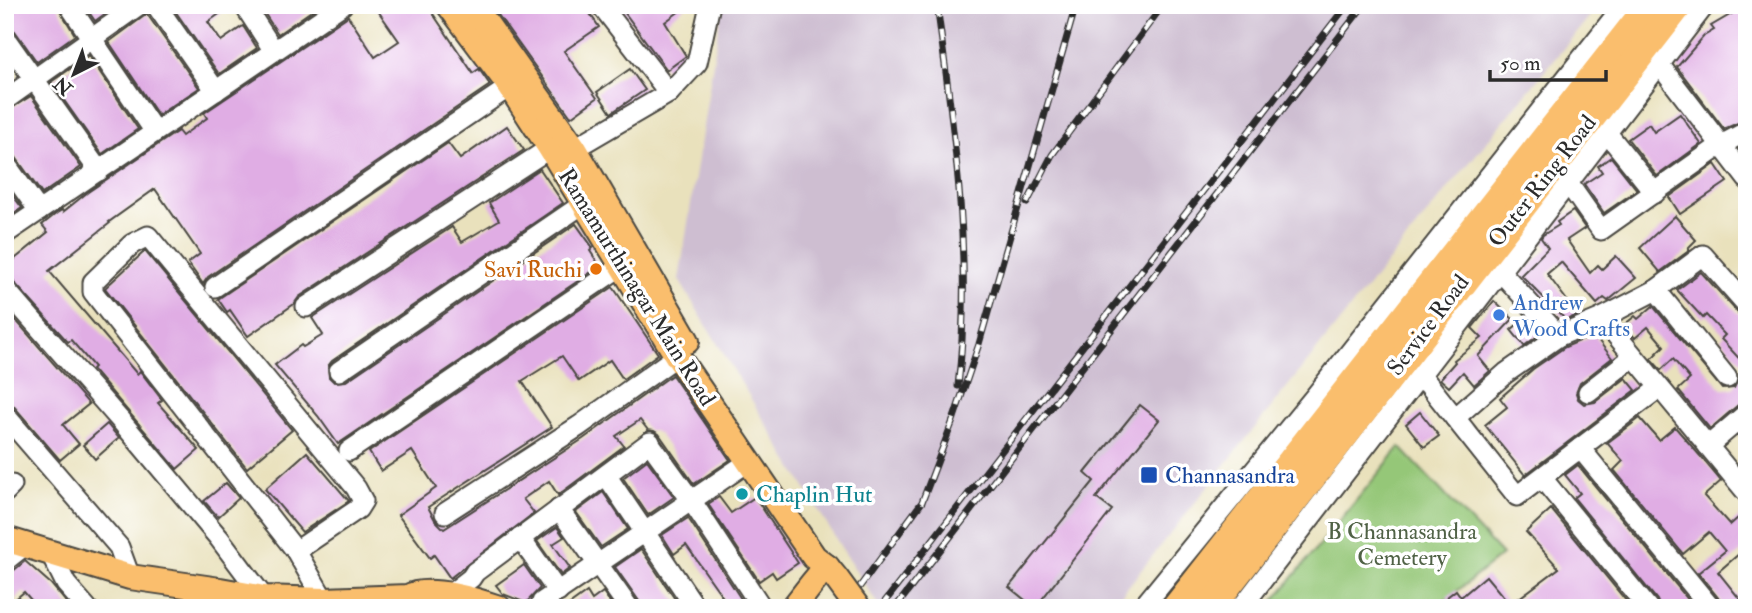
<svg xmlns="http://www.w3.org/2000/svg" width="1752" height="613" font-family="'IM FELL Double Pica',serif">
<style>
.industrial{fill:#cebed1}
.green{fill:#95c778;stroke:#607952;stroke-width:2}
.building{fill:#e0ade4}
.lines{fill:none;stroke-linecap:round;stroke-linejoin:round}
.minor-casing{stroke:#484641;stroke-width:23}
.major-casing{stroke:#484641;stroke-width:28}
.highway-casing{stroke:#484641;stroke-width:32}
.minor{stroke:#fff;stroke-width:19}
.major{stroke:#fabe6d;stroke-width:24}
.highway{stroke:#fabe6d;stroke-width:28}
.rail-casing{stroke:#2b2b2b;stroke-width:7}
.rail{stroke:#fff;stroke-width:4.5;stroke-dasharray:13;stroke-linecap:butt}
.major-bridge-casing{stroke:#484641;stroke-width:28;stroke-linecap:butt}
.major-bridge{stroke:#fabe6d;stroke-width:24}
.food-dot{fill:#e8710a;stroke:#fff;stroke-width:2.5}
.shop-dot{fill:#3f7fe0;stroke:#fff;stroke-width:2.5}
.transit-dot{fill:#1a4fb4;stroke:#fff;stroke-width:2.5}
.culture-dot{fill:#0f9aa8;stroke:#fff;stroke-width:2.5}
.labels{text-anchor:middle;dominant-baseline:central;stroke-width:7;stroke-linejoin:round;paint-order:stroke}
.street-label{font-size:23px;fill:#2b2b2b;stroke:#fff}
.food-label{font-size:23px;fill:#c56008;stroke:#fff;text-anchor:end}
.shop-label{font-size:23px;fill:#366cbe;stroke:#fff;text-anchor:start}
.transit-label{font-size:23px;fill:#164399;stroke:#fff;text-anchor:start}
.culture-label{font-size:23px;fill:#0d838f;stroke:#fff;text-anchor:start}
.park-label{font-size:23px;fill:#506246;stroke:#fff}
</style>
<rect width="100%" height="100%" fill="#fff"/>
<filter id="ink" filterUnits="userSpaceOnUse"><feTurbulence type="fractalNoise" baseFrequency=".0143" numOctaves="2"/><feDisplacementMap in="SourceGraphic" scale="14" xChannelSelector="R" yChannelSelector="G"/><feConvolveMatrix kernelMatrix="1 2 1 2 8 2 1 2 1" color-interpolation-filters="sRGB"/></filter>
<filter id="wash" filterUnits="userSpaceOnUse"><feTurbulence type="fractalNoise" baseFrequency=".00686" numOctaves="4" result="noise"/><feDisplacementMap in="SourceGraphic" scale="28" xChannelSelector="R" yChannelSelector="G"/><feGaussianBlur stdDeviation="1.57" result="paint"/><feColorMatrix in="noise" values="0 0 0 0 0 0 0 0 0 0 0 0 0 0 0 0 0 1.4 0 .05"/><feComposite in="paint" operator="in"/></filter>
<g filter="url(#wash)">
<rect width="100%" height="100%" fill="#e9e1bc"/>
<polygon class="industrial" points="722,5 1599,5 1360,296 1111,608 880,608 842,549 679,280"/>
<polygon class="green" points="1400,447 1502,555 1436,608 1268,608"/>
<g id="blocks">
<g class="building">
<polygon points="5,5 57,5 75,35 37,62 15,31 5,26"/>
<polygon points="84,5 117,5 95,21"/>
<polygon points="171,5 232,5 208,22 221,41 243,26 257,48 219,74"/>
<polygon points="259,5 315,5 317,7 278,34"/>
<polygon points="374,5 427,5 473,73 479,69 490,85 208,277 203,284 188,263 200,254 155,189 109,222 110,223 49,271 137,374 140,371 162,400 158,403 199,450 177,469 92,369 94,367 71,340 68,342 11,279 5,271 5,267 48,232 42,225 57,213 62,210 63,212 88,192 178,131 182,136 207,118 204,113 348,16 375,57 399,41"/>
<polygon points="491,5 584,5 599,27 564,51 597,98 571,117"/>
<polygon points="619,5 688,5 665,22 686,56 667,70"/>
<polygon points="1747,5 1747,119 1724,129 1677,67 1704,36 1714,30 1711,26"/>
<polygon points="147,14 199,88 158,115 109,42"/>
<polygon points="89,56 138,129 102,154 51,82"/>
<polygon points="630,69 645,90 611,113 597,92"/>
<polygon points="31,96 81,167 42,194 15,156 5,151 5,112"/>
<polygon points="1680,114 1701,144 1657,176 1628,139 1649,124 1654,132"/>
<polygon points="507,126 524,150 299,297 294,304 248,336 230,310 227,312 218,299 448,143 460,159"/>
<polygon points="1611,157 1637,190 1604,213 1584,184 1602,172 1598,166"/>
<polygon points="1715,164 1727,182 1680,214 1669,197"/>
<polygon points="540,169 563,203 332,361 328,366 329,377 334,382 346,381 576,224 593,248 590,251 600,266 338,444 318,416 275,365 301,345 303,347 323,335 312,318 452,227 462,242 499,220 489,203"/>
<polygon points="5,185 22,208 5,219"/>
<polygon points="1573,211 1585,228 1567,240 1590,273 1598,265 1602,269 1616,256 1636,278 1608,301 1604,298 1597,304 1561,262 1547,274 1578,315 1566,320 1521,275 1548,248 1541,238 1543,235 1559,225 1557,222"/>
<polygon points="1675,216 1696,240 1688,248 1690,250 1660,272 1640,248"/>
<polygon points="145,251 292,430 247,468 105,288"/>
<polygon points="1701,272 1738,313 1747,317 1747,367 1721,339 1725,335 1706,315 1703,318 1677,290"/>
<polygon points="613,287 658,354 623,379 610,360 579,381 562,356 522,381 552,427 428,507 435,520 444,529 583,439 672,375 730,460 694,484 659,434 654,431 648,430 640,420 616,436 624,446 558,495 549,481 523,499 534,513 450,578 434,555 430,558 398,515 436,488 412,451 381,471 369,452"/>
<polygon points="1494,301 1513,319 1478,356 1490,371 1474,385 1463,372 1449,387 1440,379 1455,362 1454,360 1482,338 1472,328"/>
<polygon points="1653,306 1722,389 1734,388 1739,378 1747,372 1747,401 1739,404 1710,429 1678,390 1690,379 1673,359 1661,370 1651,359 1664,346 1648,327 1635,338 1624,325 1635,316 1638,319"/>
<polygon points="7,310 89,404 63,425 79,444 60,460 5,396 5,312"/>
<polygon points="1524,319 1539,335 1524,346 1511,330"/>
<polygon points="1594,335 1612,358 1580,383 1576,393 1578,399 1584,404 1595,402 1626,378 1636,390 1525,475 1485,425 1507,407 1500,398 1533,369 1565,347"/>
<polygon points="1140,405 1159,420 1096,498 1112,510 1035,608 1009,587 1094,481 1085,473"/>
<polygon points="1420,412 1439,436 1424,447 1406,424"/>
<polygon points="1640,418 1659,440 1675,427 1701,457 1721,481 1704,496 1730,525 1747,510 1747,547 1718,572 1747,608 1723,608 1720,600 1698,573 1725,551 1709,532 1683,554 1614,470 1623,461 1607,443"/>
<polygon points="107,424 119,438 95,459 83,445"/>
<polygon points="307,452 349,501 302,532 265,489"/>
<polygon points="647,460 674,497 648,515 623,478"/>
<polygon points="1578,465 1695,608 1660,608 1657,600 1574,498 1580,493 1565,475"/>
<polygon points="226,483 239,498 218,517 204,501"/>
<polygon points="603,492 628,529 601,547 576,512"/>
<polygon points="719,497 731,513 755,497 798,563 776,578 772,572 759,581 708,504"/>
<polygon points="1551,509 1632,608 1448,608 1453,604 1447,597 1456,590 1461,597 1486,576 1510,605 1559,568 1526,532"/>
<polygon points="688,518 747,608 712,608 724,599 720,593 686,545 674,554 662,535"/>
<polygon points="557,527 564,537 553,544 570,568 561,575 537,541"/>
<polygon points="641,549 681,608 641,608 639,601 615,567"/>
<polygon points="25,561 51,584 71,608 38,608 24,592 5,608 5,573 13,571"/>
<polygon points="524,565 540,588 526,603 503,594 496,585"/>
<polygon points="587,592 592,600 603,592 614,608 565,608"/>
</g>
</g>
</g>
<g filter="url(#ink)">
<use href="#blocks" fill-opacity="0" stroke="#484641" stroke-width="2"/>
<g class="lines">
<g class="minor-casing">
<g id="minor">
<polyline points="69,5 155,132"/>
<polyline points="156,5 216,91"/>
<polyline points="244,5 274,51"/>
<polyline points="601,5 669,93"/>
<polyline points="5,38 99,171"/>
<polyline points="1659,64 1747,179"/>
<polyline points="5,100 139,5"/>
<polyline points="1607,133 1655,193"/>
<polyline points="563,155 669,93 697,63 710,5"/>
<polyline points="5,163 39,211"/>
<polyline points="1568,183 1601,230 1721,145 1747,131"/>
<polyline points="5,234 342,5"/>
<polygon points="148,236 356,488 363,501 358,509 296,551 93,292 93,282 132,244"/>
<polyline points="1500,271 1559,336 1602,318 1747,493"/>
<polyline points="215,287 521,79"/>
<polyline points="5,289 121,421 219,538 264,598"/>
<polyline points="1656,290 1727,378"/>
<polyline points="306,307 550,148"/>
<polyline points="1602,318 1656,290 1703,255 1747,305"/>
<polyline points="339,371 583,204"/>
<polyline points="1421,375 1455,418 1506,373 1559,336"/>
<polyline points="1588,392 1633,357"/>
<polyline points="5,415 119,547 130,577"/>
<polyline points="1455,418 1517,496 1659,388"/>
<polyline points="652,446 691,500 762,608"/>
<polyline points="1708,446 1747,413"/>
<polyline points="1580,448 1711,608"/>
<polyline points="349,451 632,259"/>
<polyline points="606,475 696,608"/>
<polyline points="1542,478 1648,608"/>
<polyline points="5,492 12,485"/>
<polyline points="559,509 629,608"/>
<polyline points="445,513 579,426 677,356"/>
<polyline points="520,538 558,592"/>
<polyline points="296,551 324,600"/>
<polyline points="51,554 66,584 87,608"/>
<polyline points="5,561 24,546"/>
<polyline points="449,595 471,578 475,572 650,442"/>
<polyline points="542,602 748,462"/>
<polyline points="199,608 220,590"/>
<polyline points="1142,608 1316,395 1624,5"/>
<polyline points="1241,608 1705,5"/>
</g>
</g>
<g class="major-casing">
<g id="major">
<polyline points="449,5 509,85 550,148 677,356 814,557 827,567 836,578"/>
<polyline points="473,5 575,149 687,341"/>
<path d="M5 539 130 577 220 590 264 598 324 600 408 597C428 585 478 601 499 608"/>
<path d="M793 608C805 594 814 579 827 567"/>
</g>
</g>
<g class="highway-casing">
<g id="highway">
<polyline points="1176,608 1650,5"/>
<polyline points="1210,608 1679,5"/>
</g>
</g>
<use href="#minor" class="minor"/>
<use href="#major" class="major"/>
<use href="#highway" class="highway"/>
<g class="rail-casing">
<g id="rail">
<path d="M937 5C954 131 973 260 958 386"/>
<polyline points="1027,203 1052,155 1163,5"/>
<polyline points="844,608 922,502 954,418 979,344 1076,5"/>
<polyline points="880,608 1347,5"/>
<polyline points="895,608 1364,5"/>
</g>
</g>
<use href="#rail" class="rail"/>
<g class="major-bridge-casing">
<polyline id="major-bridge" points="836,578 858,608"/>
</g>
<use href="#major-bridge" class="major-bridge"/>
</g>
</g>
<circle class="food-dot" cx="596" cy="269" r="7"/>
<circle class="shop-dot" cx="1499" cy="315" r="7"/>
<rect class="transit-dot" x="1140" y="466" width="18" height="18" rx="3.5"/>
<circle class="culture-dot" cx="742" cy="494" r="7"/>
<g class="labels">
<g class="street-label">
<text transform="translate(1542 181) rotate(-52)">Outer Ring Road</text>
<text transform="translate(637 287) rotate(58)">Ramamurthinagar Main Road</text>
<text transform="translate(1428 325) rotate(-53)">Service Road</text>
</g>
<g class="food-label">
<text x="582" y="269">Savi Ruchi</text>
</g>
<g class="shop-label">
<text x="1513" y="302">Andrew<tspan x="1513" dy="26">Wood Crafts</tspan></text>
</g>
<g class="transit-label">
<text x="1165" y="475">Channasandra</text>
</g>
<g class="culture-label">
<text x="756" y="494">Chaplin Hut</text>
</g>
<g class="park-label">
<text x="1402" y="531">B Channasandra<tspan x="1402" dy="26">Cemetery</tspan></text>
</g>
</g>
<rect width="1752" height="613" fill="none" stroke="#fff" stroke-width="28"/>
<g transform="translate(74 74) rotate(222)" stroke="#ffffff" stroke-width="5" paint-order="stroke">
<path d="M0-5L12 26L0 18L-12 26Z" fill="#2b2b2b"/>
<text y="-10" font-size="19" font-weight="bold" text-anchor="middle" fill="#2b2b2b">N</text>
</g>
<path d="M1490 70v10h116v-10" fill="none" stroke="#2b2b2b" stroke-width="3.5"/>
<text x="1500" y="70" font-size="21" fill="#2b2b2b" stroke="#ffffff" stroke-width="5" paint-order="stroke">50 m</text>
</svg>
